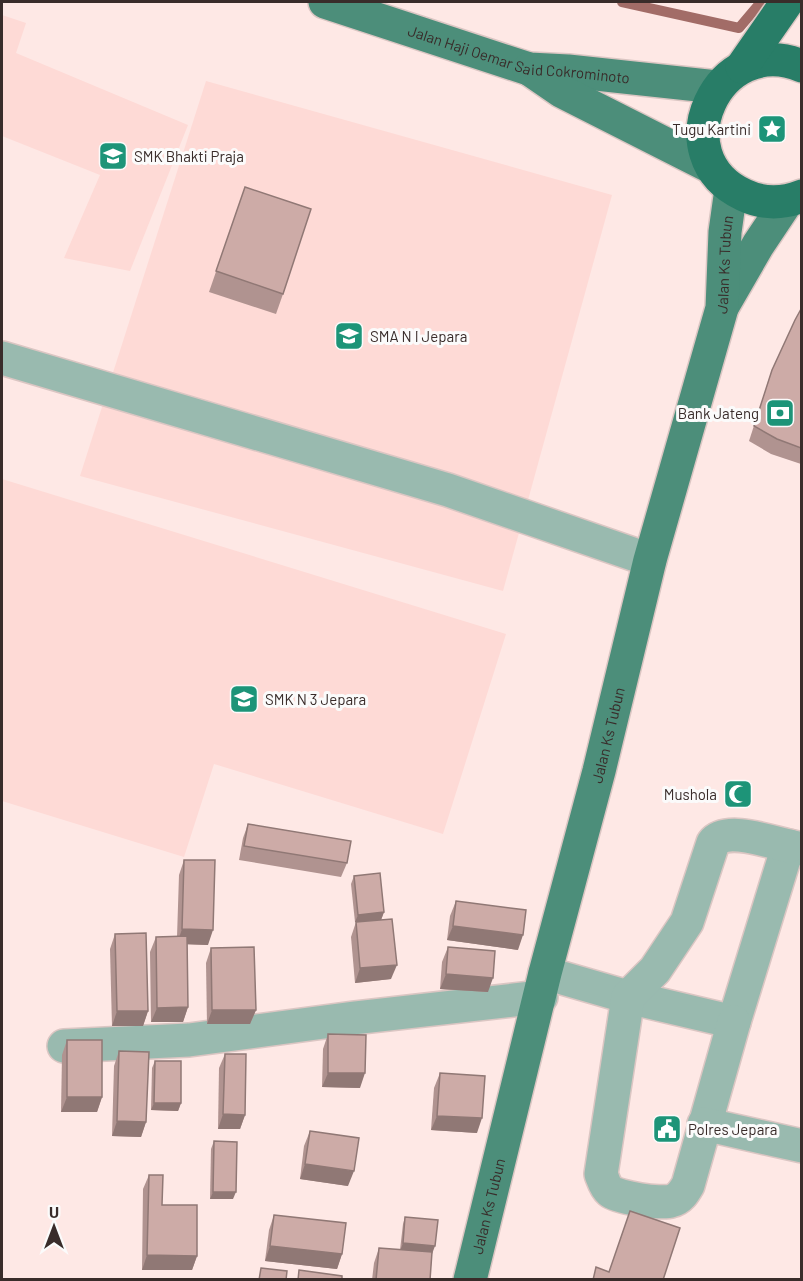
<svg xmlns="http://www.w3.org/2000/svg" width="803" height="1281" font-family="Barlow,sans-serif">
<style>
.built{fill:#fedad6}
.lines{fill:none;stroke-linecap:round;stroke-linejoin:round}
.stream{stroke:#a26c67;stroke-width:10}
.minor-casing{stroke:#dbc6c3;stroke-width:36}
.major-casing{stroke:#dbc6c3;stroke-width:36}
.highway-casing{stroke:#dbc6c3;stroke-width:36}
.minor{stroke:#99baaf;stroke-width:33}
.major{stroke:#4c8e7a;stroke-width:33}
.highway{stroke:#287d67;stroke-width:33}
.wall{fill:#b09390}
.shaded-wall{fill:#907875}
.building{fill:#cdaba7;stroke:#907875;stroke-width:1.5}
.labels{text-anchor:middle;dominant-baseline:central;stroke-width:6;stroke-linejoin:round;paint-order:stroke}
.street-label{font-size:15px;fill:#392c2a;stroke:#fbfbfb}
.poi-label{font-size:15px;fill:#392c2a;stroke:#fbfbfb;text-anchor:start}
</style>
<rect width="100%" height="100%" fill="#fee8e5"/>
<g class="built">
<polygon points="2,15 26,23 16,53 188,125 130,271 64,258 100,175 2,136"/>
<polygon points="206,81 612,195 503,591 80,476"/>
<polygon points="2,479 506,634 443,834 214,764 184,857 2,801"/>
</g>
<g class="lines">
<polyline class="stream" points="622,2 739,28 761,2"/>
<g class="minor-casing">
<g id="minor">
<polyline points="2,358 448,490 650,560"/>
<polyline points="545,973 628,997 734,1022 785,856 789,846 802,849"/>
<path d="M734 1022 688 1185C684 1192 680 1199 671 1201 661 1204 618 1198 610 1191 605 1187 603 1179 601 1174L628 997 655 970 687 922 713 843C726 826 770 842 789 846"/>
<polyline points="64,1046 189,1040 354,1018 541,997"/>
<polyline points="704,1124 802,1146"/>
</g>
</g>
<g class="major-casing">
<g id="major">
<path id="s1" d="M325 2 529 69 568 71 717 87"/>
<polyline points="529,69 561,91 711,167"/>
<polyline points="724,304 758,245 786,203"/>
<path id="s2" d="M470 1280 545 973 599 771 650 560 722 308 725 232 731 189"/>
</g>
</g>
<g class="highway-casing">
<g id="highway">
<path d="M802 66C718 31 660 156 744 195 763 204 782 204 802 196"/>
<polyline points="742,67 787,2"/>
</g>
</g>
<use href="#minor" class="minor"/>
<use href="#major" class="major"/>
<use href="#highway" class="highway"/>
</g>
<g class="wall">
<polygon points="238,208 283,294 276,314 209,292"/>
<polygon points="801,309 801,464 771,454 749,441 772,370"/>
<polygon points="248,824 347,863 341,877 239,860 243,838"/>
<polygon points="184,860 208,945 187,944 188,1007 183,1022 151,1022 150,952 156,937 177,937 179,875"/>
<polygon points="354,876 384,912 381,920 355,922 351,884"/>
<polygon points="456,901 518,950 447,940 450,916"/>
<polygon points="356,922 391,979 355,983 351,937"/>
<polygon points="115,934 148,1011 143,1026 112,1026 110,949"/>
<polygon points="448,947 488,992 440,989 442,962"/>
<polygon points="211,948 256,1010 250,1024 207,1024 206,963"/>
<polygon points="328,1034 360,1088 322,1087 323,1049"/>
<polygon points="67,1040 102,1097 97,1112 61,1112 62,1055"/>
<polygon points="119,1051 146,1122 141,1137 112,1136 114,1066"/>
<polygon points="225,1054 245,1115 240,1129 218,1129 219,1068"/>
<polygon points="155,1061 181,1103 178,1111 151,1110 152,1068"/>
<polygon points="440,1073 477,1133 431,1130 434,1088"/>
<polygon points="310,1131 348,1186 300,1179 304,1146"/>
<polygon points="214,1141 233,1199 210,1199 211,1149"/>
<polygon points="149,1175 162,1205 197,1256 192,1270 142,1270 143,1189"/>
<polygon points="274,1215 342,1254 337,1269 265,1261 269,1230"/>
<polygon points="405,1217 432,1254 430,1280 372,1280 374,1263 379,1248 400,1250 403,1224"/>
</g>
<g class="shaded-wall">
<polygon points="384,912 381,920 355,922 358,915"/>
<polygon points="453,926 523,935 518,950 447,940"/>
<polygon points="182,929 213,930 208,945 177,944"/>
<polygon points="397,965 391,979 355,983 360,968"/>
<polygon points="446,974 493,978 488,992 440,989"/>
<polygon points="188,1007 183,1022 151,1022 157,1008"/>
<polygon points="212,1010 256,1010 250,1024 207,1024"/>
<polygon points="117,1011 148,1011 143,1026 112,1026"/>
<polygon points="328,1073 365,1073 360,1088 322,1087"/>
<polygon points="67,1097 102,1097 97,1112 61,1112"/>
<polygon points="154,1103 181,1103 178,1111 151,1110"/>
<polygon points="223,1114 245,1115 240,1129 218,1129"/>
<polygon points="437,1116 482,1118 477,1133 431,1130"/>
<polygon points="117,1121 146,1122 141,1137 112,1136"/>
<polygon points="305,1164 354,1171 348,1186 300,1179"/>
<polygon points="213,1192 236,1192 233,1199 210,1199"/>
<polygon points="403,1243 435,1246 432,1254 400,1251"/>
<polygon points="270,1246 342,1254 337,1269 265,1261"/>
<polygon points="147,1255 197,1256 192,1270 142,1270"/>
</g>
<g class="building">
<polygon points="245,187 311,209 283,294 216,271"/>
<polygon points="801,309 801,448 777,439 754,426 772,370 795,320"/>
<polygon points="248,824 351,841 347,863 244,846"/>
<polygon points="184,860 215,860 213,930 182,929"/>
<polygon points="380,873 384,912 358,915 354,876"/>
<polygon points="456,901 526,910 523,935 453,926"/>
<polygon points="392,919 397,965 360,968 356,922"/>
<polygon points="146,933 148,1011 117,1011 115,934"/>
<polygon points="187,936 188,1007 157,1008 156,937"/>
<polygon points="254,947 256,1010 212,1010 211,948"/>
<polygon points="448,947 495,951 493,978 446,974"/>
<polygon points="328,1034 366,1035 365,1073 328,1073"/>
<rect x="67" y="1040" width="35" height="57"/>
<polygon points="119,1051 149,1052 146,1122 117,1121"/>
<polygon points="225,1054 246,1054 245,1115 223,1114"/>
<polygon points="155,1061 181,1061 181,1103 154,1103"/>
<polygon points="440,1073 485,1076 482,1118 437,1116"/>
<polygon points="310,1131 359,1138 354,1171 305,1164"/>
<polygon points="214,1141 237,1142 236,1192 213,1192"/>
<polygon points="149,1175 163,1175 162,1205 197,1205 197,1256 147,1255"/>
<polygon points="630,1211 680,1228 663,1280 593,1280 596,1267 609,1272"/>
<polygon points="274,1215 346,1223 342,1254 270,1246"/>
<polygon points="405,1217 438,1220 435,1246 403,1243"/>
<polygon points="379,1248 432,1252 430,1280 376,1280"/>
<polygon points="261,1268 287,1271 286,1280 259,1280"/>
<polygon points="299,1270 342,1276 342,1280 298,1280"/>
</g>
<defs>
<g id="sight-square" transform="scale(1.5)"><rect x="-9" y="-9" width="18" height="18" rx="4" fill="#1d9478" stroke="#fbfbfb"/><path d="M0-6L1.8-2.2L6-1.7L2.9 1.2L3.7 5.4L0 3.3L-3.7 5.4L-2.9 1.2L-6-1.7L-1.8-2.2Z" fill="#fff"/></g>
<g id="school-square" transform="scale(1.5)"><rect x="-9" y="-9" width="18" height="18" rx="4" fill="#1d9478" stroke="#fbfbfb"/><path d="M0-5L7-2L0 1L-7-2ZM-4 1L0 2.5L4 1V4Q0 6-4 4Z" fill="#fff"/></g>
<g id="bank-square" transform="scale(1.5)"><rect x="-9" y="-9" width="18" height="18" rx="4" fill="#1d9478" stroke="#fbfbfb"/><path d="M-6-4H6V4H-6ZM0-2.3a2.3 2.3 0 1 0 0 4.6a2.3 2.3 0 1 0 0-4.6Z" fill="#fff"/></g>
<g id="mosque-square" transform="scale(1.5)"><rect x="-9" y="-9" width="18" height="18" rx="4" fill="#1d9478" stroke="#fbfbfb"/><path d="M3.5-4.9A6 6 0 1 0 3.5 4.9A5 5 0 1 1 3.5-4.9Z" fill="#fff"/></g>
<g id="civic-square" transform="scale(1.5)"><rect x="-9" y="-9" width="18" height="18" rx="4" fill="#1d9478" stroke="#fbfbfb"/><path d="M-.6-6.5H3V-4.5H.6V-3L4-1V1h2V6H-6V1h2V-1L-.6-3ZM-1.2 2.5V6h2.4V2.5Z" fill="#fff"/></g>
</defs>
<g fill-rule="evenodd">
<use href="#sight-square" x="772" y="129"/>
<use href="#school-square" x="113" y="156"/>
<use href="#school-square" x="349" y="336"/>
<use href="#bank-square" x="780" y="413"/>
<use href="#school-square" x="244" y="699"/>
<use href="#mosque-square" x="738" y="794"/>
<use href="#civic-square" x="667" y="1129"/>
</g>
<g class="labels">
<g class="street-label">
<text stroke="none"><textPath href="#s1" startOffset="202">Jalan Haji Oemar Said Cokrominoto</textPath></text>
<text stroke="none"><textPath href="#s2" startOffset="1048">Jalan Ks Tubun</textPath></text>
<text stroke="none"><textPath href="#s2" startOffset="562">Jalan Ks Tubun</textPath></text>
<text stroke="none"><textPath href="#s2" startOffset="76">Jalan Ks Tubun</textPath></text>
</g>
<g class="poi-label">
<text x="751" y="129" text-anchor="end">Tugu Kartini</text>
<text x="134" y="156">SMK Bhakti Praja</text>
<text x="370" y="336">SMA N I Jepara</text>
<text x="759" y="413" text-anchor="end">Bank Jateng</text>
<text x="265" y="699">SMK N 3 Jepara</text>
<text x="717" y="794" text-anchor="end">Mushola</text>
<text x="688" y="1129">Polres Jepara</text>
</g>
</g>
<rect width="803" height="1281" fill="none" stroke="#392c2a" stroke-width="6"/>
<g transform="translate(54 1227)" stroke="#fbfbfb" stroke-width="4.5" paint-order="stroke">
<path d="M0-4.5L10 22L0 15L-10 22Z" fill="#392c2a"/>
<text y="-9" font-size="16" font-weight="bold" text-anchor="middle" fill="#392c2a">U</text>
</g>
</svg>
